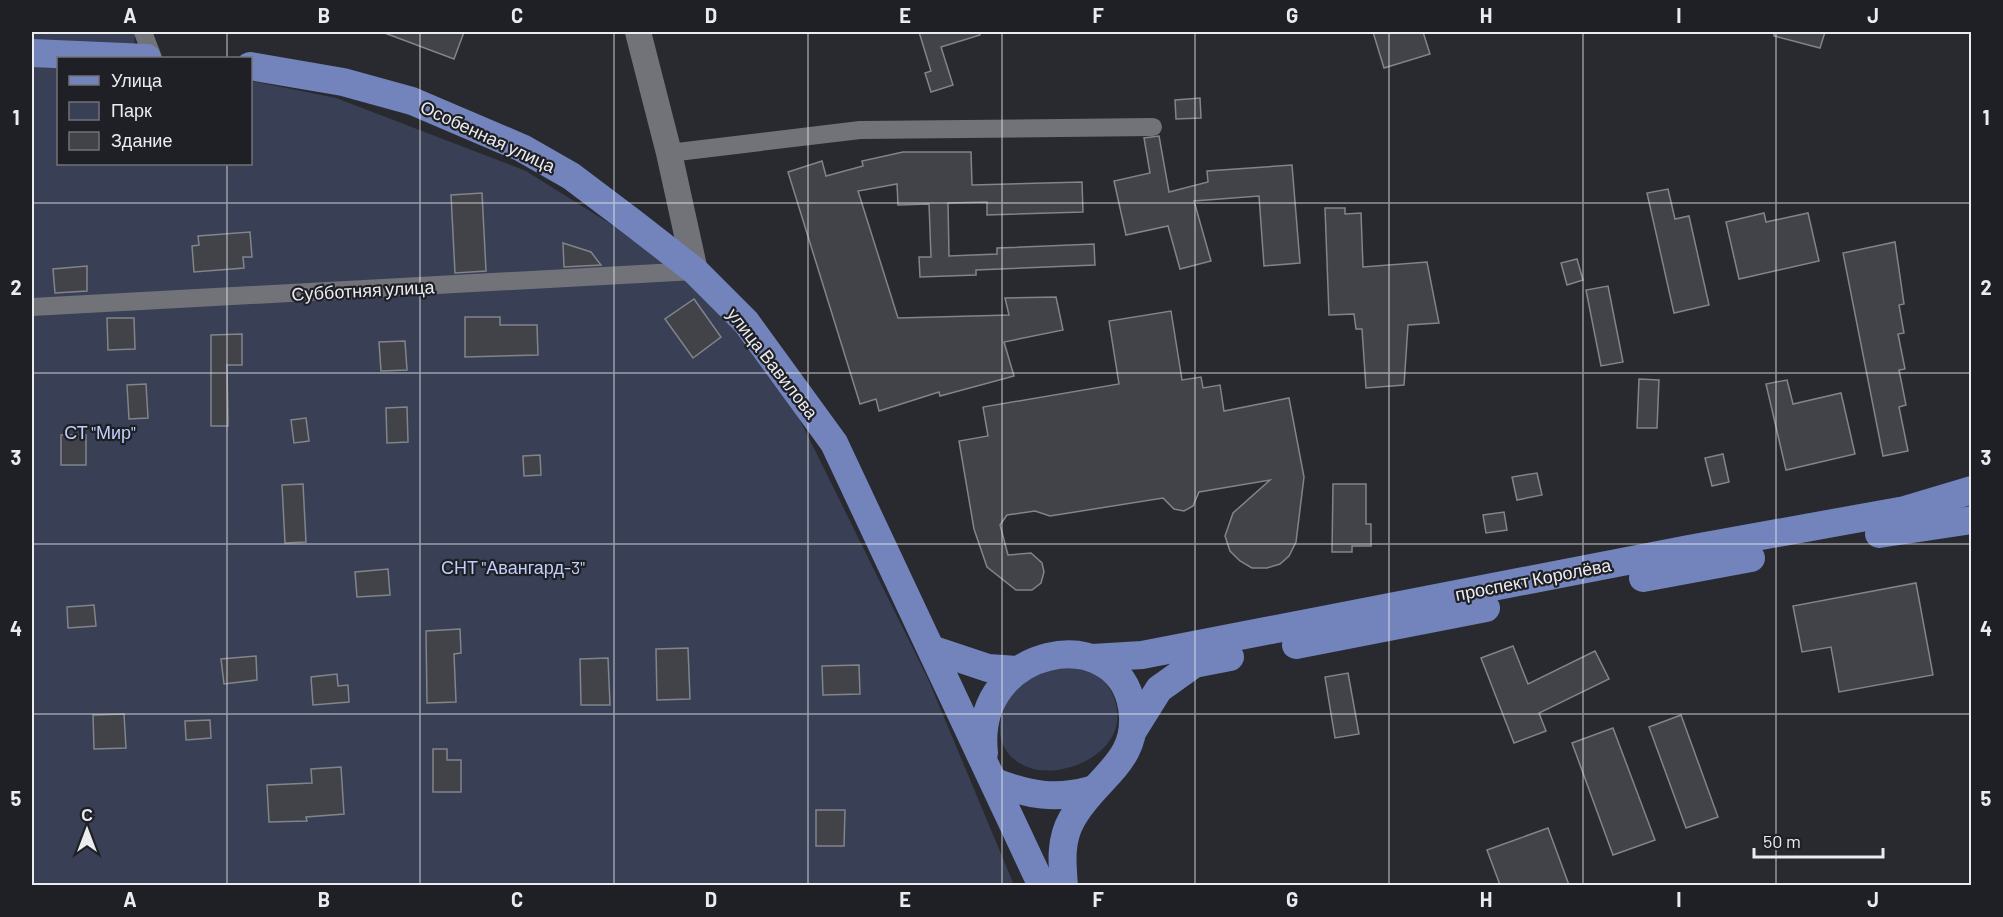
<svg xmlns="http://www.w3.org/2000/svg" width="2003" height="917" font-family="Barlow,sans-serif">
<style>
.green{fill:#394055}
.building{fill:#414348;stroke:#818489;stroke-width:1.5}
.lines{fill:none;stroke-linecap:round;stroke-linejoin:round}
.street{stroke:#717379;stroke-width:18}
.secondary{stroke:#717379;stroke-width:26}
.primary{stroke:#7383bc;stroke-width:28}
.grid{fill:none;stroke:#ebecf0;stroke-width:1.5;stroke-opacity:0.55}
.labels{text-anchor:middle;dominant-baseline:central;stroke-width:4.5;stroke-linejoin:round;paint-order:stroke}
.street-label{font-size:18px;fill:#ebecf0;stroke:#1f2025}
.park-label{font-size:18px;fill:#c0cffc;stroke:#1f2025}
.neatline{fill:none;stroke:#ebecf0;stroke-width:2}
.grid-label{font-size:20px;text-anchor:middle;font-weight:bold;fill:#ebecf0}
</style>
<rect width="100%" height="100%" fill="#282a2f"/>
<g class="green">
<polygon points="32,32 135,32 134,53 32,48"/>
<polygon points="32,64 58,66 58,164 250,164 251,81 336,98 526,171 660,255 727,317 797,414 928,679 1014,885 32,885"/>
<path d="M1065 667C1072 668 1081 668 1087 670 1112 679 1125 712 1113 735 1099 763 1053 779 1025 766 987 748 997 707 1022 682 1032 672 1051 670 1065 667Z"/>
</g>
<g class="building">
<polygon points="382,32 464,32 454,59"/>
<polygon points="919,32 980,32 980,35 941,47 953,85 931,92 925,73 931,71"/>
<polygon points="1373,32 1423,32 1430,54 1384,68"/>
<polygon points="1774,32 1825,32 1820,48 1774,36"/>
<polygon points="1200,98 1201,118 1176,119 1175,100"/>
<polygon points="1159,136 1169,192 1208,182 1207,171 1292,165 1300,263 1264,266 1259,196 1194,201 1211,261 1180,269 1168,226 1126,235 1114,181 1150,173 1144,138"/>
<polygon points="903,152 971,152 972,185 1082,182 1083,212 987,215 987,202 948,203 949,256 997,254 997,248 1094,244 1095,265 976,270 976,275 920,277 919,257 931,257 929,204 898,205 897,184 858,191 898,318 1009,315 1005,298 1056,297 1063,330 1004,342 1014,376 940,396 939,392 879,411 876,399 860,404 788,172 822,161 826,176 863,166 862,161"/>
<polygon points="1668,189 1675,219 1689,216 1709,305 1674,313 1647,193"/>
<polygon points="482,193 486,271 455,273 451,195"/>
<polygon points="1325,208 1345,208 1345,214 1361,213 1363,267 1427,262 1439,323 1408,325 1404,385 1366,388 1362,329 1356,329 1354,314 1329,315"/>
<polygon points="1764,213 1766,222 1808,213 1819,261 1739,279 1726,222"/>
<polygon points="250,232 252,257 243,257 244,268 194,272 192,246 199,245 198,236"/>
<polygon points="1895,242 1904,304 1899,305 1904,333 1898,334 1905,369 1899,370 1906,405 1899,407 1908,451 1883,456 1843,253"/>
<polygon points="563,243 591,252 601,265 564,267"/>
<polygon points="1577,259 1583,280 1567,285 1561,263"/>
<polygon points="87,266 87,291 55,293 53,269"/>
<polygon points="1608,286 1623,362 1601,366 1586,290"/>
<polygon points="694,299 721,337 693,358 665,319"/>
<polygon points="1171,311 1182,380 1201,377 1203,388 1220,385 1224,411 1289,398 1304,477 1296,542 1289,556 1280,564 1267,568 1252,568 1240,561 1230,551 1225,536 1233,513 1270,480 1199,492 1193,506 1184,511 1174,509 1163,498 1050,516 1035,511 1007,515 1000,525 1008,555 1031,553 1042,563 1044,572 1041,583 1032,590 1016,590 987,567 974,529 959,441 988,436 983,407 1119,384 1109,321"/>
<polygon points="465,317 500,317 500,325 537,325 538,355 465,357"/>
<polygon points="107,318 134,318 135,349 108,350"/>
<polygon points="242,334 242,365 227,365 228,426 211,426 211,335"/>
<polygon points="405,341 407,370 381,371 379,342"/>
<polygon points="1639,379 1659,380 1657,428 1637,428"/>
<polygon points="1787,380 1793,404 1841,393 1855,454 1786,470 1766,384"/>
<polygon points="146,384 148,418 129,419 127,385"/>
<polygon points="407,407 408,442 387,443 386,408"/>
<polygon points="306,418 309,441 294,443 291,420"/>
<rect x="61" y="435" width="25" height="30"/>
<polygon points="1723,454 1729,482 1712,486 1705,458"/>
<polygon points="540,455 541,475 524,476 523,456"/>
<polygon points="1537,473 1542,495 1517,500 1512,477"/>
<polygon points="303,484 306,542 285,543 282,485"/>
<polygon points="1333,484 1366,484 1366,524 1371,524 1371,546 1352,546 1352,552 1332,552"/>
<polygon points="1504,512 1507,530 1486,533 1483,515"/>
<polygon points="388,569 390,595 357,597 355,572"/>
<polygon points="1916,583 1933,675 1839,692 1831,647 1802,652 1793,606"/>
<polygon points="94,605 96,626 68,628 67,607"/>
<polygon points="460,629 461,653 454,654 456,702 427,703 426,631"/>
<polygon points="1513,646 1528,684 1595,651 1609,679 1539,713 1546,731 1514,743 1481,658"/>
<polygon points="688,648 690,699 657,700 656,649"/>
<polygon points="256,656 257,680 224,684 221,659"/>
<polygon points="608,658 610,705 581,705 580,659"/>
<polygon points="859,665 860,694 823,695 822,666"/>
<polygon points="1348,673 1359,734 1335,738 1325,677"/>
<polygon points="337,674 338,686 348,685 349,702 313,705 311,677"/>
<polygon points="124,714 126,748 94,749 93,715"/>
<polygon points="1681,715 1718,817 1686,828 1649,727"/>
<polygon points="210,720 211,738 186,740 185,721"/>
<polygon points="1613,728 1655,840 1613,855 1572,743"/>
<polygon points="433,749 447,749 447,760 461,760 461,792 433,792"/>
<polygon points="341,767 344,814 306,817 307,821 269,822 267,785 312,783 311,769"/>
<polygon points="816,810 845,810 844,846 816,846"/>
<polygon points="1548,828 1569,885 1500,885 1487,850"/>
</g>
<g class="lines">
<g class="street">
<polyline points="143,32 153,58"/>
<polyline points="669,153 860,130 1153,127"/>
<polyline points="32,307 695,271"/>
</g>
<polyline class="secondary" points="638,32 669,153 695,271"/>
<g class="primary">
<polyline points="32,53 147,58"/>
<polyline points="250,66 343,82 412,101 522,148 571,176 632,222 695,271 746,322 834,443 1042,886"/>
<polyline points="1879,534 1972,520"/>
<polyline points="1643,578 1751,558"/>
<polyline points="1296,645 1486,608"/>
<polyline points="934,650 988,668 1017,670"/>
<polyline points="1092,658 1142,655 1689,549 1905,510 1972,490"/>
<polyline points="1134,729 1159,689 1194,664 1230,657"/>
<path d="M984 753C972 645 1118 620 1132 707 1141 762 1095 777 1072 819 1060 840 1062 862 1064 886"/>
<path d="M995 782C1029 795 1055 800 1091 790"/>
</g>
</g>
<path class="grid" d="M227 32V58M420 32V886M614 32V886M808 32V886M1002 32V886M1195 32V886M1389 32V886M1583 32V886M1776 32V886M227 164V886M32 203H1972M32 373H1972M32 544H1972M32 714H1972"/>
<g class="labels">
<g class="street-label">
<text transform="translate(488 136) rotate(25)">Особенная улица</text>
<text transform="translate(363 290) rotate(-3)">Субботняя улица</text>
<text transform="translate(773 363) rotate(52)">улица Вавилова</text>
<text transform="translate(1533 579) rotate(-11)">проспект Королёва</text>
</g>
<g class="park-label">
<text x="100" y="432">СТ "Мир"</text>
<text x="513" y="567">СНТ "Авангард-3"</text>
</g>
</g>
<rect width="2003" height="917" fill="none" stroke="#1f2025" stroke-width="66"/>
<rect x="57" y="57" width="195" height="108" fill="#1f2025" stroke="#717276" stroke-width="1.5"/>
<rect x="69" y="76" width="30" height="9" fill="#7383bc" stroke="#717276" stroke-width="1.5"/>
<text x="111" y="87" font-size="18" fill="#ebecf0">Улица</text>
<rect x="69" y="102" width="30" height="18" fill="#394055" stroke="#717276" stroke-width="1.5"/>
<text x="111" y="117" font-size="18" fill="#ebecf0">Парк</text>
<rect x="69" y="132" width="30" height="18" fill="#414348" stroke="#717276" stroke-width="1.5"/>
<text x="111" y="147" font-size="18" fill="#ebecf0">Здание</text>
<g transform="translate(87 830)" stroke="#1f2025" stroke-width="4.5" paint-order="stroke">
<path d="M0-4.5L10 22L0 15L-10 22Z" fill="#ebecf0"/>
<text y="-9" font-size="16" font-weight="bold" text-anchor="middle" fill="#ebecf0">С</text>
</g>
<path d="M1754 848v9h129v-9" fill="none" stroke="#ebecf0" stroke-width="3"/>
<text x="1763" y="848" font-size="18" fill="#ebecf0" stroke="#1f2025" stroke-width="4.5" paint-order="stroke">50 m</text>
<rect x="33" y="33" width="1937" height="851" class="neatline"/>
<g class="grid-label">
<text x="130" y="23">A</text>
<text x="324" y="23">B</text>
<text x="517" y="23">C</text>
<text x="711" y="23">D</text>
<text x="905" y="23">E</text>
<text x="1098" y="23">F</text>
<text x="1292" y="23">G</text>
<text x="1486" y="23">H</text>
<text x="1679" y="23">I</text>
<text x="1873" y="23">J</text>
<text x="16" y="125">1</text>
<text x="1986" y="125">1</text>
<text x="16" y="295">2</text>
<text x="1986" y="295">2</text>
<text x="16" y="465">3</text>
<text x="1986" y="465">3</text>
<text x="16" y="636">4</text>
<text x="1986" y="636">4</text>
<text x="16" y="806">5</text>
<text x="1986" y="806">5</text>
<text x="130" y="907">A</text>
<text x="324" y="907">B</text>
<text x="517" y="907">C</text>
<text x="711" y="907">D</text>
<text x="905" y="907">E</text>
<text x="1098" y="907">F</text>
<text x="1292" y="907">G</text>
<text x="1486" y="907">H</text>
<text x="1679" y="907">I</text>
<text x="1873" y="907">J</text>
</g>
</svg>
